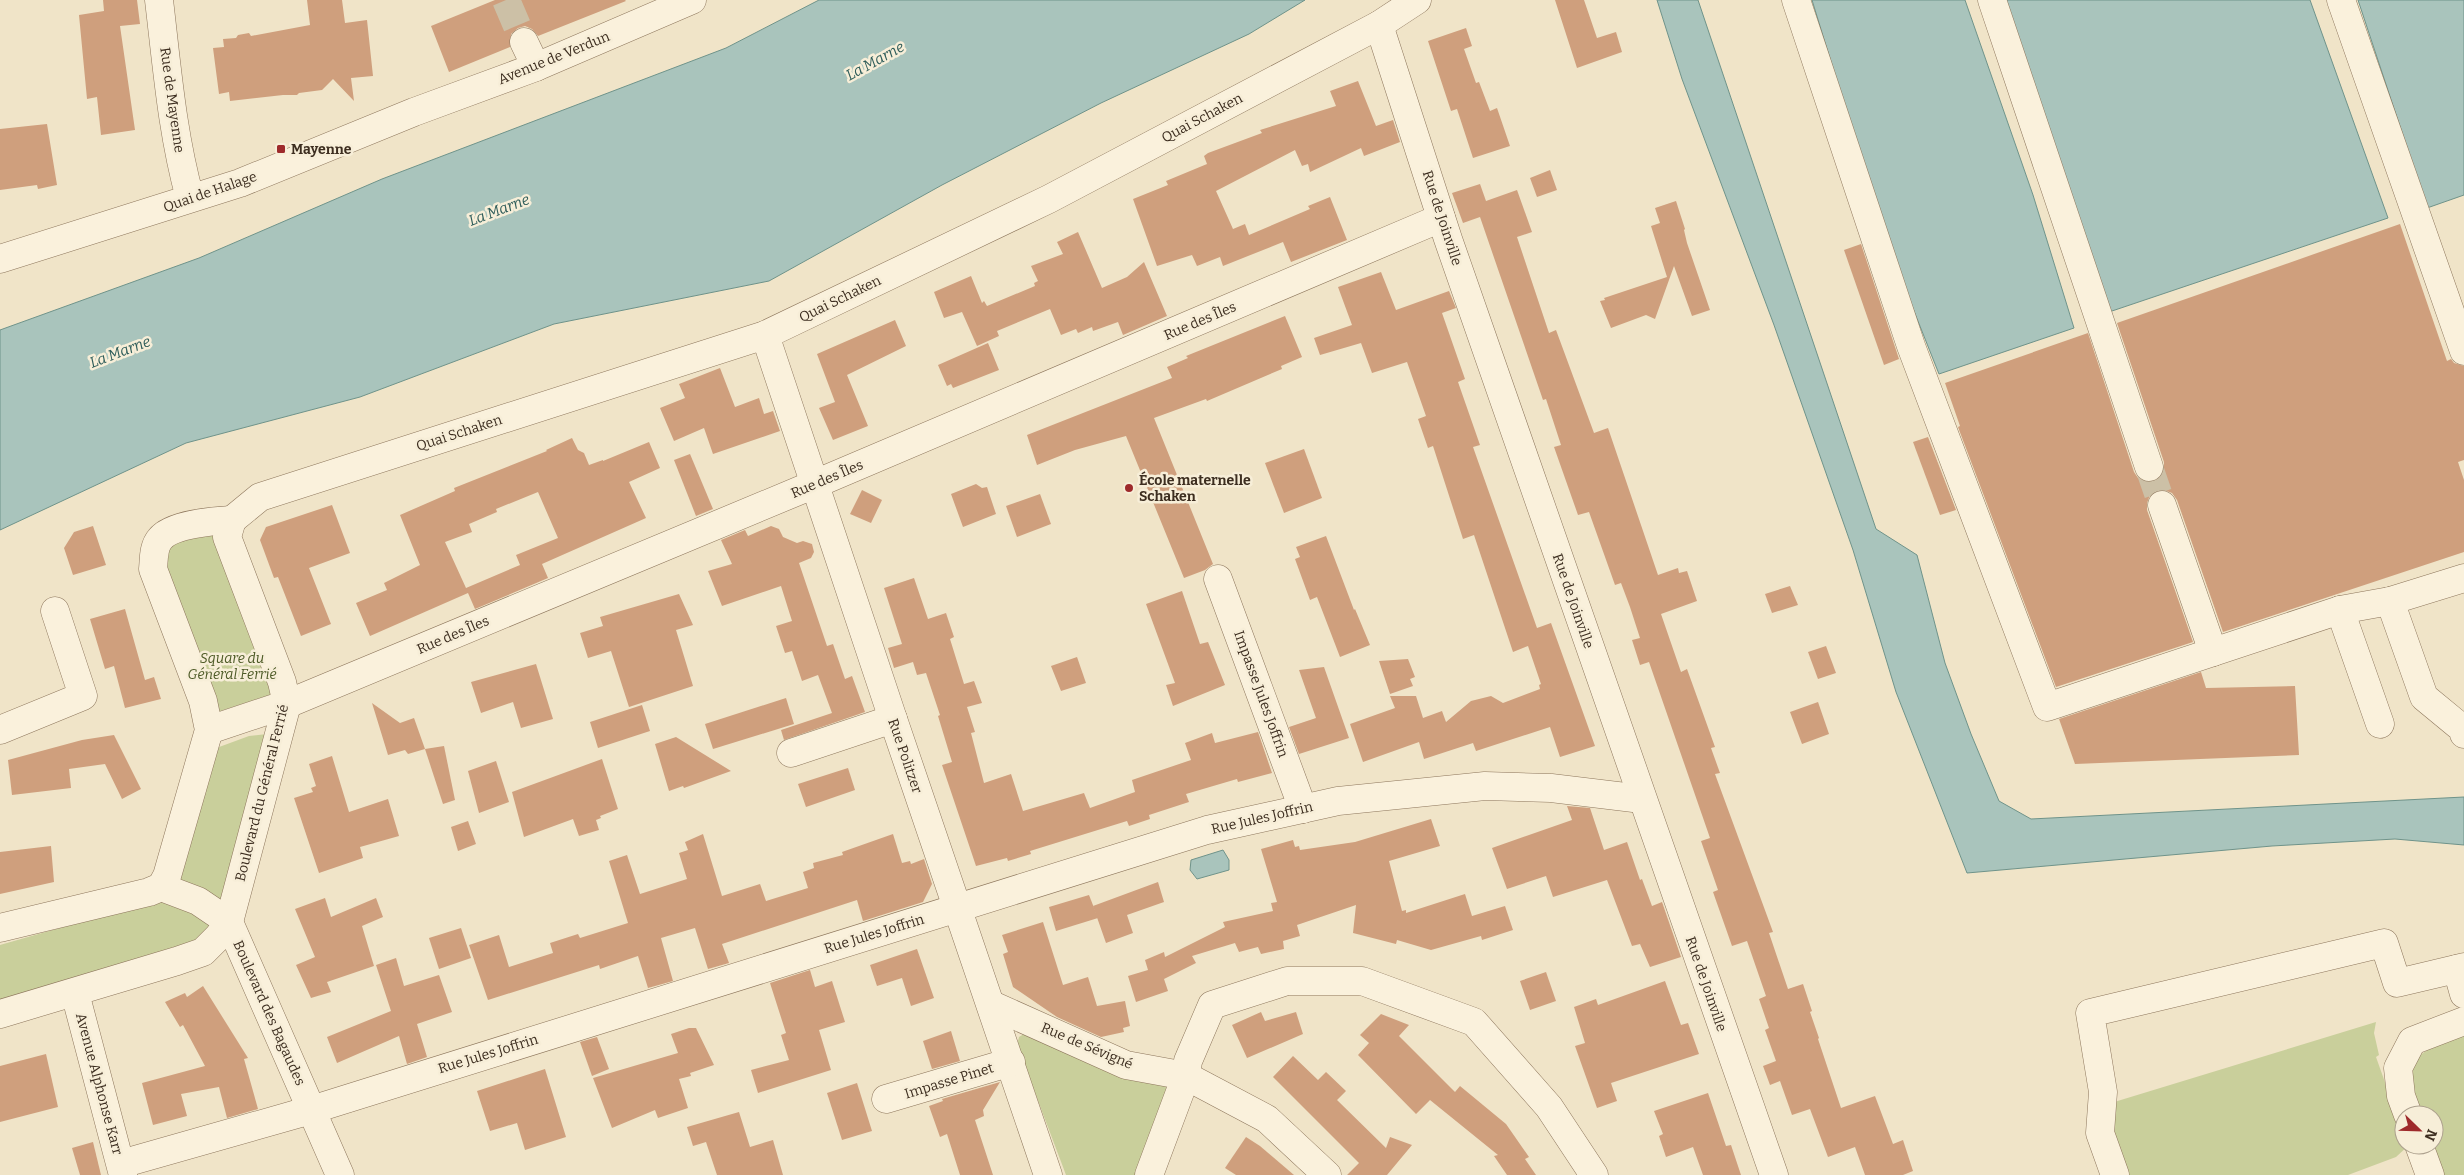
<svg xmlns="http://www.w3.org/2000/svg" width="2464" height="1175" font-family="Bitter,serif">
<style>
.green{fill:#c9cf9b}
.water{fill:#a9c4bc;stroke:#6f938a}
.building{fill:#cf9f7d;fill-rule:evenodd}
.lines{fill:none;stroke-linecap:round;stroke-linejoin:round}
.minor-tunnel{stroke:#ccc0a6;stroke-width:28;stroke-dasharray:28 14;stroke-linecap:butt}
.minor-casing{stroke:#8d765c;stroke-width:29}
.minor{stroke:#faf1dc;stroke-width:28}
.poi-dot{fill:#9e2a2b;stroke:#f7eed8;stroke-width:2}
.labels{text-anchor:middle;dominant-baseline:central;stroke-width:5;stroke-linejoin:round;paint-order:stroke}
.street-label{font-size:14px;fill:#3d2e20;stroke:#f7eed8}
.poi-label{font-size:14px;font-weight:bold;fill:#3d2e20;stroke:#f7eed8;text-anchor:start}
.park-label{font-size:14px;font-style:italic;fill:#4d5a26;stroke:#f7eed8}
.water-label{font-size:15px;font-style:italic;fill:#2f5d5a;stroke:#f7eed8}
</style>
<rect width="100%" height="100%" fill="#f0e4c8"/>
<g class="green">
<polygon points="216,527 276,693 214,713 161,558 169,542"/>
<polygon points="267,734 215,925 199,943 0,1001 0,945 161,899 211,750 249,736"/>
<polygon points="2376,1022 2374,1033 2379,1055 2376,1057 2404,1136 2404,1145 2409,1145 2396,1157 2348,1175 2119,1175 2109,1146 2111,1103"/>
<polygon points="1027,1032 1169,1083 1143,1175 1066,1175 1017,1045 1019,1037"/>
<path d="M2464 1033V1175H2442L2432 1145H2434V1115H2421C2401 1057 2413 1055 2464 1033Z"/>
</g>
<g class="water">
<polygon points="819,0 1305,0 1249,34 1101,103 942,185 769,281 554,324 360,397 186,443 0,530 0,330 199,258 382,179 726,48"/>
<polygon points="1657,0 1698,0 1876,529 1917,555 1945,663 1971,734 1999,801 2031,819 2464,797 2464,845 2395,839 2272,846 1967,873 1896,692 1853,550 1774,325 1682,79"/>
<polygon points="1812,0 1965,0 2033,195 2074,328 1939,374 1885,238"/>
<polygon points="2002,0 2310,0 2388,218 2109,312"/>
<polygon points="2358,0 2464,0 2464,195 2427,208"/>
<polygon points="1223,850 1229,860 1229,870 1197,879 1190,870 1191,860"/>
</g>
<g class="building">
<polygon points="103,0 137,0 140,24 120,26 135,130 101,135 97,97 87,99 79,15 104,11"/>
<polygon points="307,0 342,0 345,23 367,20 373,76 351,78 354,101 333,79 322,90 299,93 297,95 283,95 230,101 229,92 219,94 213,48 224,47 223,39 236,38 238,35 249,33 251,36 310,25"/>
<polygon points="495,0 625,0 626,1 538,36 532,29 525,26 518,28 511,34 510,47 449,72 431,26"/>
<polygon points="1555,0 1584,0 1597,38 1616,32 1622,52 1577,68"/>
<polygon points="1466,28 1472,46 1464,49 1476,83 1479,82 1490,111 1497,108 1510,146 1473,158 1457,109 1451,111 1428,41"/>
<polygon points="1358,81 1376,126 1393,120 1400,142 1364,156 1361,148 1310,172 1308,164 1302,166 1295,150 1216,191 1233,229 1245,224 1249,235 1310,209 1308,206 1330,197 1347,240 1291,262 1283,242 1223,266 1220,257 1197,266 1192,255 1157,266 1133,199 1168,185 1166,181 1207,164 1204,156 1208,153 1262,133 1260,130 1336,106 1330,91"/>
<polygon points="47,124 57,185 38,189 37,185 0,190 0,129"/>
<polygon points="1550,170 1557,190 1537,197 1530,178"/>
<polygon points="1480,184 1486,201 1517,190 1532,232 1517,237 1549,333 1556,330 1594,433 1608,428 1658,575 1678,568 1679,573 1687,571 1697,601 1661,614 1681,672 1687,669 1715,747 1711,748 1720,773 1715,774 1773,932 1769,933 1788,989 1803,984 1812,1011 1810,1012 1819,1038 1818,1039 1841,1108 1875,1096 1893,1144 1903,1140 1913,1171 1903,1175 1865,1175 1855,1147 1828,1157 1810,1109 1792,1115 1780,1081 1770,1085 1763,1066 1776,1061 1765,1030 1769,1028 1759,999 1766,996 1747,941 1732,946 1713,892 1718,890 1701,841 1710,838 1649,662 1640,665 1632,640 1640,638 1630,607 1621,583 1615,585 1589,512 1578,515 1554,447 1561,445 1546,399 1543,400 1480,217 1463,223 1452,193"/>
<polygon points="1676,201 1685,229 1684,230 1687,243 1710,310 1692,316 1674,266 1655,319 1646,315 1611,328 1600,301 1605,300 1604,298 1667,277 1651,226 1660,223 1655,208"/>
<polygon points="2400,224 2447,361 2451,359 2454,363 2464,366 2464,460 2458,462 2464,480 2464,552 2223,632 2177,500 2172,493 2164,490 2157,490 2150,495 2147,503 2147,510 2193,642 2056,687 1958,427 1960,426 1945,383 2088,333 2134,472 2138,478 2145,482 2154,482 2160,478 2164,471 2164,462 2117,323"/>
<polygon points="1078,232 1102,288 1127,277 1144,262 1167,316 1123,335 1118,322 1093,331 1092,327 1078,333 1076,329 1061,335 1050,309 997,331 999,336 977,346 962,312 944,318 934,292 971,276 982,303 984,301 987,306 1035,286 1034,283 1038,281 1031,266 1063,254 1057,242"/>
<polygon points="1861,244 1899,359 1884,365 1844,250"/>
<polygon points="1381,272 1396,310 1449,291 1456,308 1442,313 1465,379 1458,382 1480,445 1473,447 1537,628 1551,623 1595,746 1560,757 1550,727 1476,751 1473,743 1424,759 1419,742 1363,762 1350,724 1395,708 1390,696 1416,696 1423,718 1442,711 1446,722 1471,701 1491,696 1503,703 1540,689 1539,685 1541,684 1528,646 1513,652 1474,535 1463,539 1433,446 1428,448 1418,419 1426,416 1407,362 1372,373 1361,343 1320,355 1314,338 1352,325 1338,287"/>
<polygon points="1285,316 1302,357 1281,366 1282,369 1207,401 1206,399 1154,418 1213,564 1205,570 1184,578 1126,436 1075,450 1037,465 1027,435 1172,378 1167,367 1188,358 1186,356"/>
<polygon points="895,320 906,346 847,375 868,426 833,440 819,408 835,402 817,354"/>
<polygon points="988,343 999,370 953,388 951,384 947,386 938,365"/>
<polygon points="720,368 735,407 759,398 764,414 773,411 780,431 713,454 704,428 674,441 660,408 685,398 679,384"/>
<polygon points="1928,437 1956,510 1940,515 1913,442"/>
<path d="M572 438 578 450 584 453 589 465 603 460V461L649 442 660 468 629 482 646 518 542 564 548 578 475 609 468 593 370 636 356 603 387 590 384 583 420 565 400 515 455 491 454 488 547 451 546 450ZM538 492 558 538 516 555 520 565 466 588 445 542 472 532 469 524 497 512 496 509Z"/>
<polygon points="1304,449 1322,498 1284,513 1265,463"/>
<polygon points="690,454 713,509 696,516 674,460"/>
<polygon points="976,484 982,488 987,487 996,514 963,527 951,494"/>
<polygon points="862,490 882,500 871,523 850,514"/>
<polygon points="1040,494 1051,524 1017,537 1006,506"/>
<polygon points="332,505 350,553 309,568 331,624 301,636 278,577 274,578 260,540 266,527"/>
<polygon points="93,526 106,565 73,575 64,548 74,532"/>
<polygon points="771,526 779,529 783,537 797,543 803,541 812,544 814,552 811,558 799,563 827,646 833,644 845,679 852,676 865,712 784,740 781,730 832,713 818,675 802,681 792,651 785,653 776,626 792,621 781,586 722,606 708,571 732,564 721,540 745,530 748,536"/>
<polygon points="1326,536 1354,610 1355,609 1370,645 1340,657 1317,597 1310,600 1295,559 1300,557 1296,547"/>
<polygon points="914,578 928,619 946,613 954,637 950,639 964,684 974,681 982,703 967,707 975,732 971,733 984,783 1011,774 1023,811 1084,793 1090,808 1135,792 1132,780 1191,760 1185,743 1212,733 1215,743 1258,732 1272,773 1238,782 1237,779 1186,794 1189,802 1149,815 1150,819 1129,826 1127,821 1030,851 1031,854 1008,861 1007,858 976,866 942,765 952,762 938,716 940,715 926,673 917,675 913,662 894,668 888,648 902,644 884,588"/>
<polygon points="1790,586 1798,605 1772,613 1765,594"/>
<polygon points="1182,591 1200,644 1208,642 1225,685 1173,706 1166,685 1175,683 1146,604"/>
<polygon points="679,594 693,625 676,630 693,686 629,707 611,651 588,658 580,633 603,626 600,617"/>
<polygon points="125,609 145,680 154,677 161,699 125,708 114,666 105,669 90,619"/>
<polygon points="1826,646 1836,673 1818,679 1808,652"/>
<polygon points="1077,657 1086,683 1061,691 1051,666"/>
<polygon points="1408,659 1415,677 1410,679 1413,686 1390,694 1379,661"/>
<polygon points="536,664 553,719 521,728 513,702 481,713 471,682"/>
<polygon points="1324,667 1349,738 1299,754 1289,727 1316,718 1299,670"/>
<polygon points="2201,672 2206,688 2295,686 2299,755 2075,764 2059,719"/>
<polygon points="786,698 794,724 713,749 705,724"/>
<polygon points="1818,702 1829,734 1802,744 1790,712"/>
<polygon points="372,703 400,723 414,718 425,749 408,754 405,750 388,755"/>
<polygon points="642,705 650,731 598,748 590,722"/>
<polygon points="114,735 141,789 122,799 105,764 69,769 71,788 12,795 8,760 82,740"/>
<polygon points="676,737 731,771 684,788 683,786 669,791 655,744"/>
<polygon points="444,746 455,800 443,804 425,749"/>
<polygon points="332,756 349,812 388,799 399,836 360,847 363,858 319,873 294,798 313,792 311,788 316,786 309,764"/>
<polygon points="602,759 618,809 600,816 601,818 596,820 599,830 579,836 573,819 524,837 512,792"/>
<polygon points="496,761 509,802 479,813 468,771"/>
<polygon points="848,768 855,790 806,807 798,784"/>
<polygon points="1567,806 1590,808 1604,850 1627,842 1640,880 1642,879 1652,906 1662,902 1681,957 1650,967 1640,944 1632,946 1607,880 1553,897 1546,876 1507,889 1492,848 1572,820"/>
<polygon points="1431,819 1440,846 1389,861 1402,911 1406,910 1406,913 1465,894 1472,916 1505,906 1513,930 1482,940 1481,936 1431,950 1397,940 1396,944 1353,933 1356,905 1297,925 1300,936 1283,941 1284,949 1261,954 1258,947 1239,952 1235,943 1192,956 1196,963 1164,979 1168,991 1136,1002 1128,976 1148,970 1145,960 1164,952 1165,957 1225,927 1223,922 1273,911 1271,903 1277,902 1261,849 1293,840 1295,847 1299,846 1300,850 1355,842"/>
<polygon points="468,821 476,844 458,851 451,827"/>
<polygon points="703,834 722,896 760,884 766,901 808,888 803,872 814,868 813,863 843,855 842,852 893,834 902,863 910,861 911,864 924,859 932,884 923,902 863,921 857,900 722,944 729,963 708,969 695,928 661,938 673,981 648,988 638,956 600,969 599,965 488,1000 469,945 499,935 509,967 553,953 550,943 578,934 580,938 628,923 609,861 627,855 640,894 687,879 679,853 688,850 685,842"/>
<polygon points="51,846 54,882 0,894 0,852"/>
<polygon points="1158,882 1164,902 1127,915 1133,933 1106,943 1093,906"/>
<polygon points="1089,895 1098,918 1056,931 1049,907"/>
<polygon points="325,898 331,917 376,898 383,917 362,926 374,966 327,982 331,992 311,998 296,965 315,957 295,909"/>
<polygon points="1043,922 1063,985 1088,977 1097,1006 1125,1001 1130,1026 1123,1028 1124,1032 1101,1037 1057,1017 1013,987 1003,954 1008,952 1002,935"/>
<polygon points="461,928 471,958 439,969 429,938"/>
<polygon points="917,949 934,998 911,1006 902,978 877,986 870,965"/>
<polygon points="396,958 404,986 439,975 452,1012 417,1024 427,1057 407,1064 399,1036 337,1063 327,1037 391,1011 376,965"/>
<polygon points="810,970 815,987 832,981 845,1022 819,1030 831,1070 758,1093 751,1070 789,1060 781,1035 786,1033 770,983"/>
<polygon points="1546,972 1556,1001 1530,1010 1520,981"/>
<polygon points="1665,981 1681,1025 1688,1023 1699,1054 1611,1083 1617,1101 1597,1108 1575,1046 1585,1043 1574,1007 1596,999 1598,1005"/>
<polygon points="203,986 248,1058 244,1059 258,1109 227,1118 219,1087 181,1094 187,1116 153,1125 142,1083 205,1066 183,1025 180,1027 165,1002 185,993 187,997"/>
<polygon points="1261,1012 1265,1021 1296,1012 1303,1034 1247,1058 1232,1025"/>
<polygon points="1381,1014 1409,1025 1399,1036 1455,1092 1460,1086 1506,1124 1529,1157 1525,1159 1536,1175 1507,1175 1494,1156 1498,1155 1430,1100 1416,1114 1358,1055 1369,1043 1360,1035"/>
<polygon points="689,1028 696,1028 714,1065 690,1073 691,1076 679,1079 688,1108 658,1118 655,1110 612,1128 593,1078 678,1053 671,1034"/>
<polygon points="951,1031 960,1061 932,1069 923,1041"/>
<polygon points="597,1037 609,1069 592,1076 580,1042"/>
<polygon points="46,1054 58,1107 0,1122 0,1066"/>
<polygon points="1293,1056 1318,1080 1326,1072 1346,1091 1337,1100 1386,1148 1390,1137 1412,1145 1387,1175 1347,1175 1359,1163 1273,1077"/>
<polygon points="545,1069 566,1137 525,1150 517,1123 490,1131 477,1091"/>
<polygon points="1000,1082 983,1110 984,1116 975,1120 993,1175 960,1175 947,1134 940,1137 929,1106 943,1101 942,1099"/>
<polygon points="857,1083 872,1131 842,1140 827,1093"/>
<polygon points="1708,1093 1726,1146 1731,1145 1741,1175 1703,1175 1693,1147 1666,1157 1659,1136 1663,1134 1654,1111"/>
<polygon points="739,1112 750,1147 773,1140 783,1175 717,1175 706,1142 693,1146 687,1127"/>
<polygon points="1246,1137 1260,1146 1294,1175 1236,1175 1225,1168"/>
<polygon points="93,1142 101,1175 80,1175 72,1148"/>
</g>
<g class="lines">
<g class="minor-tunnel">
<polyline points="506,0 524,42"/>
<polyline points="2149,467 2162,505"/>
</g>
<g class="minor-casing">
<g id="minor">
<path d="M159 0C167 67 172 133 190 198"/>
<polyline points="1796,0 1911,346 2047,707 2340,610 2390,601 2464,578"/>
<polyline points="1992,0 2149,467"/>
<polyline points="2341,0 2464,351"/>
<polyline points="1379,25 1448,239 1774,1175"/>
<polyline points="524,42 536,67"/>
<polyline points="0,259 240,183 414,112 536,67 692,0"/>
<polyline points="765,335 893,719 1048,1175"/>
<polyline points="2162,505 2213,652"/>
<polyline points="232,520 260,497 765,335 1049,199 1379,25 1417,0"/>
<polyline points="1218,579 1303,809"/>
<polyline points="2390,601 2424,697 2464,730 2464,734"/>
<polyline points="2340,610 2380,724"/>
<polyline points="0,730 83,696 55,611"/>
<polyline points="209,730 287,704 815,484 1441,218"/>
<polyline points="791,753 893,719"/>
<polyline points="161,887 198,901 229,922 340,1175"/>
<path d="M0 928 149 892 161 887 167 876 209 730 203 701 153 569C154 560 153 547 160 539 172 524 213 521 232 520"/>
<polyline points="2457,969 2464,994"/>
<polyline points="75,993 123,1175"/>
<polyline points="992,1005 1126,1065 1186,1076 1267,1119 1327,1175"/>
<polyline points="0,1014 177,961 203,952 218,937 229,922 287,704 282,682 227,537 232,520"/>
<polyline points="886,1099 1011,1062"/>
<polyline points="2408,1115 2401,1096 2398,1068 2412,1041 2464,1021"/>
<polyline points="2419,1145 2430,1175"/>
<polyline points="121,1164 311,1110 1207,830 1338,801 1485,786 1551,788 1642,799"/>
<polyline points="1149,1175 1186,1076 1188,1061 1212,1005 1287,981 1362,981 1474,1022 1549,1107 1594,1175"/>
<polyline points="2115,1175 2100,1133 2103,1092 2090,1013 2384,943 2397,983 2464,967"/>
</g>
</g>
<use href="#minor" class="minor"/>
</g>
<g class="poi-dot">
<rect x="276" y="144" width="10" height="10" rx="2.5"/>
<circle cx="1129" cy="488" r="5"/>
</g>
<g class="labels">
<g class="street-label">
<text transform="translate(554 58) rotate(-22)">Avenue de Verdun</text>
<text transform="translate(172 100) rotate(82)">Rue de Mayenne</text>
<text transform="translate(1202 118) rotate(-28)">Quai Schaken</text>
<text transform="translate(210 192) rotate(-19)">Quai de Halage</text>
<text transform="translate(1442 218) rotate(72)">Rue de Joinville</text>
<text transform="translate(840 299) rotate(-26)">Quai Schaken</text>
<text transform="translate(1200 321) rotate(-23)">Rue des Îles</text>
<text transform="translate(459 433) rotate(-18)">Quai Schaken</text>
<text transform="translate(827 479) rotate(-23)">Rue des Îles</text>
<text transform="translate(1573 601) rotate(71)">Rue de Joinville</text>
<text transform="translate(453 635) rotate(-23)">Rue des Îles</text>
<text transform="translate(1261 694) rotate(70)">Impasse Jules Joffrin</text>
<text transform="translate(905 756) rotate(71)">Rue Politzer</text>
<text transform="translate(262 793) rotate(-76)">Boulevard du Général Ferrié</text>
<text transform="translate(1262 818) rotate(-13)">Rue Jules Joffrin</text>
<text transform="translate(874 934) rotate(-17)">Rue Jules Joffrin</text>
<text transform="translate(1706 984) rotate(71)">Rue de Joinville</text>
<text transform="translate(269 1013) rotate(66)">Boulevard des Bagaudes</text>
<text transform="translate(1087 1046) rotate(23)">Rue de Sévigné</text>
<text transform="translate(488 1054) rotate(-17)">Rue Jules Joffrin</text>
<text transform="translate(949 1081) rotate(-17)">Impasse Pinet</text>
<text transform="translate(99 1084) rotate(75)">Avenue Alphonse Karr</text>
</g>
<g class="poi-label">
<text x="291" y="149">Mayenne</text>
<text x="1139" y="480">École maternelle<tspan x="1139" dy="16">Schaken</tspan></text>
</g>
<g class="park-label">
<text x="232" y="658">Square du<tspan x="232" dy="16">Général Ferrié</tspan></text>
</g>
<g class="water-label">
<text transform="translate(875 61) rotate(-29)">La Marne</text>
<text transform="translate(499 210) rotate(-21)">La Marne</text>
<text transform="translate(120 352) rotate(-21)">La Marne</text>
</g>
</g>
<g transform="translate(2419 1130) rotate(113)"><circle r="24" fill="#f7eed8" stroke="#ada18e"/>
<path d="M0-4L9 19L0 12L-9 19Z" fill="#9e2a2b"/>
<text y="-8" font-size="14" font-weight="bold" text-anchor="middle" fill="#3d2e20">N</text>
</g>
</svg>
